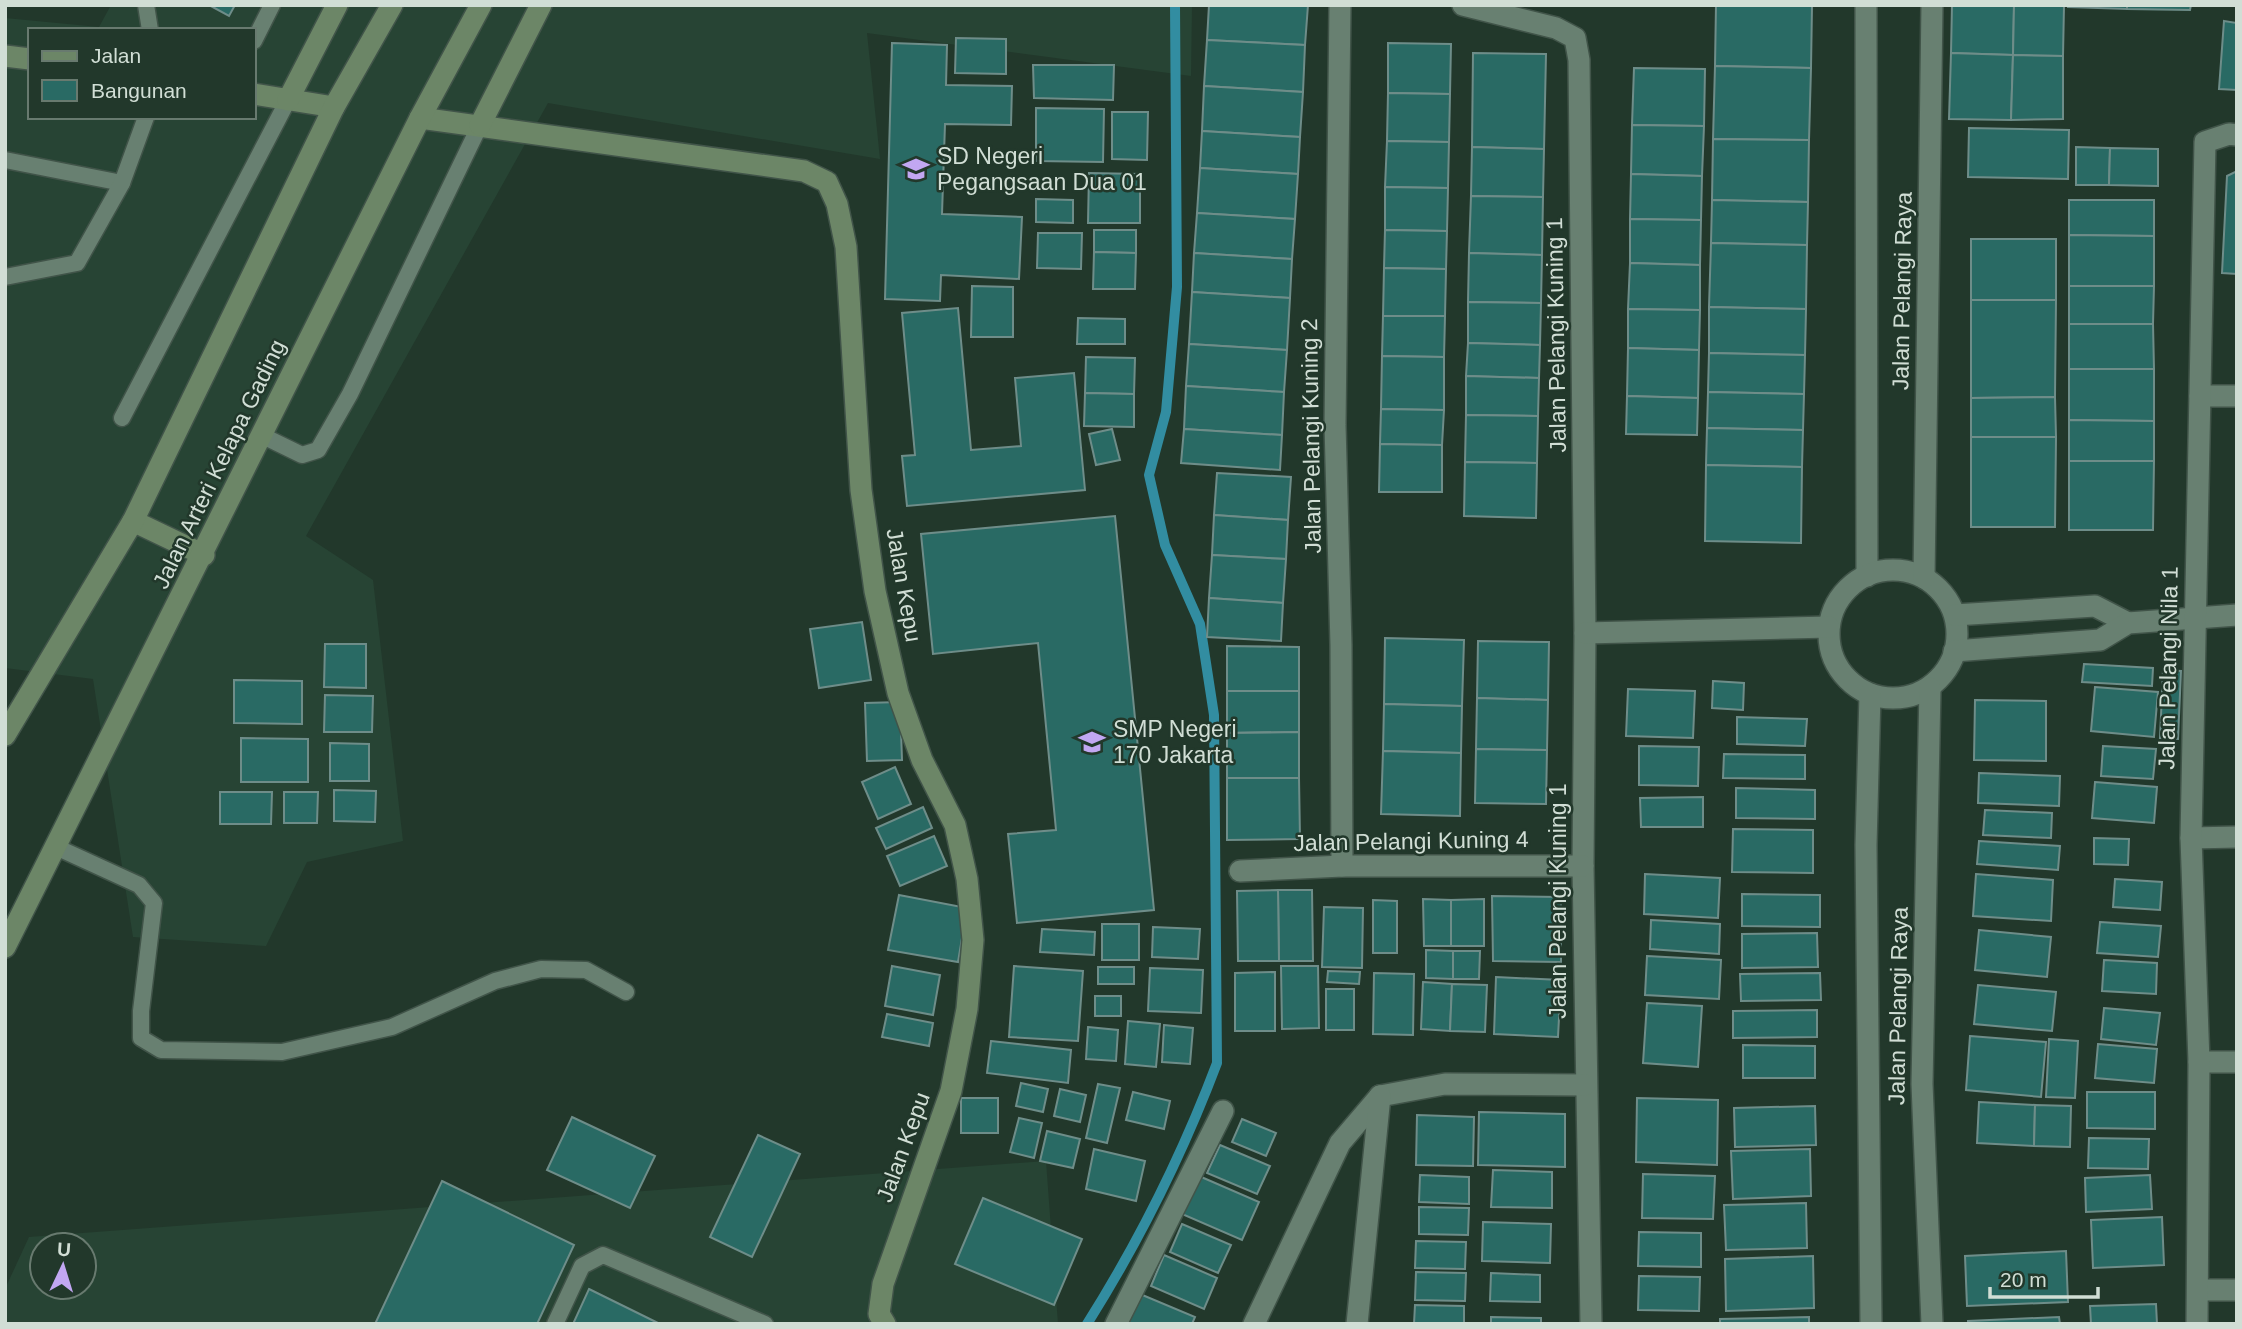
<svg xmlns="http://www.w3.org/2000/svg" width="2242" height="1329" font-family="Arial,sans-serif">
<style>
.built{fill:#274434;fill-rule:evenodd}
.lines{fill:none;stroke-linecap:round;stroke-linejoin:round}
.stream{stroke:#328da1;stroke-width:10}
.building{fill:#296a64;stroke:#6e8d89;stroke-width:2}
.lane-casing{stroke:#415449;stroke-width:19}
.street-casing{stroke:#415449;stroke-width:24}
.secondary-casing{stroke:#415449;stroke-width:24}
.lane{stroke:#688071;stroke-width:16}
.street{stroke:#688071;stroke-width:21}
.secondary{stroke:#6c8667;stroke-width:21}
.labels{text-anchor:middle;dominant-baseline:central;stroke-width:5;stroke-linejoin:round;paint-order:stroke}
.poi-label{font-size:23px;fill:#d1ded5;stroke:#22382b;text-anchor:start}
.street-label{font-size:23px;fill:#d1ded5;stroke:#22382b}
</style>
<rect width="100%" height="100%" fill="#22382b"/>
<g class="built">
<path d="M111 5H1192L1191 76 867 33 880 159 548 103 306 536 373 580 403 841 307 862 266 946 133 937 93 679 5 668V18L99 27ZM30 30H254V117H30Z"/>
<path d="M1046 1161 1058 1324H5V1289L29 1237ZM42 1245H84V1287H42Z"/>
</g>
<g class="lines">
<path class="stream" d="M1087 1324C1138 1243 1183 1153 1217 1063L1214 715 1200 624 1165 545 1149 475 1166 412 1177 287 1175 5"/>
</g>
<g class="building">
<polygon points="209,5 235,5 229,16"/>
<polygon points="1209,5 1308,5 1305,45 1207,40"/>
<polygon points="1716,5 1812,6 1811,68 1715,66"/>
<polygon points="1952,5 2014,5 2013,55 1951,53"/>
<polygon points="2014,5 2064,5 2063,56 2013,55"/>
<polygon points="2068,5 2127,5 2127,9 2068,7"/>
<polygon points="2127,5 2191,5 2190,10 2127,9"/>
<polygon points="2224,21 2237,23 2237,90 2219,89"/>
<polygon points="956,38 1006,39 1006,74 955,73"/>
<polygon points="1207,40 1305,45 1303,92 1204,86"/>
<polygon points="892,43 947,45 946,85 1012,86 1011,125 945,124 942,214 1022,217 1019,279 941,275 940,301 885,299"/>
<polygon points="1388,43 1451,44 1450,94 1388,93"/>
<polygon points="1473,53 1546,54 1544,149 1472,147"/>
<polygon points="1951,53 2013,55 2011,120 1949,119"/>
<polygon points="2013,55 2063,56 2063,119 2011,120"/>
<polygon points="1033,65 1114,65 1113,100 1034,98"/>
<polygon points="1715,66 1811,68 1809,140 1713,139"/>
<polygon points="1634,68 1705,69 1704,126 1632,125"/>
<polygon points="1204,86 1303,92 1300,137 1202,131"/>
<polygon points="1388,93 1450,94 1449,142 1387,141"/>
<polygon points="1036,108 1104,109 1103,162 1036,161"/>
<polygon points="1112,112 1148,112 1147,160 1112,159"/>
<polygon points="1632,125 1704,126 1702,176 1631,174"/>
<polygon points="1969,128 2069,130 2068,179 1968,177"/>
<polygon points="1202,131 1300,137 1298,174 1200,168"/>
<polygon points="1713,139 1809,140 1808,202 1712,200"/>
<polygon points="1387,141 1449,142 1448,188 1385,187"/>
<polygon points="1472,147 1544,149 1543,197 1471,196"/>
<polygon points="2076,147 2110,148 2109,185 2076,185"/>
<polygon points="2110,148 2158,149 2158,186 2109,185"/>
<polygon points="1200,168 1298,174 1295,219 1197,213"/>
<polygon points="2237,171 2237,274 2222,273 2227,176"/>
<polygon points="1089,173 1140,174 1140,223 1088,223"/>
<polygon points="1631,174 1702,176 1701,220 1630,219"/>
<polygon points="1385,187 1448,188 1447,231 1385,230"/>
<polygon points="1471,196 1543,197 1542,255 1469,253"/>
<polygon points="1036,199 1073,200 1073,223 1036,222"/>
<polygon points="1712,200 1808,202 1807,245 1711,243"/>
<polygon points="2069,200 2154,200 2154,236 2069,235"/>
<polygon points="1197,213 1295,219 1292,259 1194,253"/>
<polygon points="1630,219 1701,220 1700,265 1630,263"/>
<polygon points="1094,230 1136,230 1136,253 1094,252"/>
<polygon points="1385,230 1447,231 1446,269 1384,268"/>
<polygon points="1038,233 1082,233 1081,269 1037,268"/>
<polygon points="2069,235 2154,236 2154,286 2069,286"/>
<rect x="1971" y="239" width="85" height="61"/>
<polygon points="1711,243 1807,245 1806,309 1709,307"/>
<polygon points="1094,252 1136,253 1135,289 1093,289"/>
<polygon points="1194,253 1292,259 1290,298 1192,292"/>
<polygon points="1469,253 1542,255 1541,303 1468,302"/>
<polygon points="1630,263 1700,265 1700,310 1628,309"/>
<polygon points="1384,268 1446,269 1445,316 1383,316"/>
<polygon points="972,286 1013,287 1013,337 971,337"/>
<polygon points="2069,286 2154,286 2153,324 2069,324"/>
<polygon points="1192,292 1290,298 1287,350 1189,344"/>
<polygon points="1971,300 2056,300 2055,397 1971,398"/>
<polygon points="1468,302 1541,303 1540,345 1468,343"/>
<polygon points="1709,307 1806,309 1805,355 1709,353"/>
<polygon points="958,308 971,450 1021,446 1015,378 1074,373 1085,490 907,506 902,456 915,455 902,313"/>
<polygon points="1628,309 1700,310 1699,350 1628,348"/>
<polygon points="1383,316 1445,316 1444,357 1382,356"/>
<polygon points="1078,318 1125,319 1125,344 1077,344"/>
<polygon points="2069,324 2153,324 2154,369 2069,369"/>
<polygon points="1468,343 1540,345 1539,378 1466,376"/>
<polygon points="1189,344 1287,350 1284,392 1186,386"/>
<polygon points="1628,348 1699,350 1698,398 1627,396"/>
<polygon points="1709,353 1805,355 1804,394 1708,392"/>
<polygon points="1382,356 1444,357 1444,410 1381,409"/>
<polygon points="1086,357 1135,358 1134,394 1085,393"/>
<polygon points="2069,369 2154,369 2154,421 2069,420"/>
<polygon points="1466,376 1539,378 1538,416 1466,415"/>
<polygon points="1186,386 1284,392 1282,435 1184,429"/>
<polygon points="1708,392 1804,394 1803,430 1707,428"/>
<polygon points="1085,393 1134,394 1134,427 1084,426"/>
<polygon points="1627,396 1698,398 1697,435 1626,434"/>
<polygon points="2055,397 2056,437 1971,437 1971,398"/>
<polygon points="1381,409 1444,410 1442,445 1380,444"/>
<polygon points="1466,415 1538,416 1537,463 1465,462"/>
<polygon points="2069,420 2154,421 2154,461 2069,461"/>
<polygon points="1707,428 1803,430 1802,467 1706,465"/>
<polygon points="1112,429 1120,460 1096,465 1089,434"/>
<polygon points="1184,429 1282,435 1280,470 1181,463"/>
<polygon points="1971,437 2056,437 2055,527 1971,527"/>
<polygon points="1380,444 1442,445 1442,492 1379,492"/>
<polygon points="2069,461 2154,461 2153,530 2069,530"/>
<polygon points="1465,462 1537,463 1536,518 1464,516"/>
<polygon points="1706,465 1802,467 1801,543 1705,541"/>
<polygon points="1217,473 1291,477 1288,520 1214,515"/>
<polygon points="1214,515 1288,520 1286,559 1212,555"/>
<polygon points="1115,516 1154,910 1017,923 1008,834 1056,830 1038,643 933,654 921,534"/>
<polygon points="1212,555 1286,559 1283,603 1209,598"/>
<polygon points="1209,598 1283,603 1281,641 1207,637"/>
<polygon points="862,622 871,680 819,688 810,629"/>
<polygon points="1385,638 1464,640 1462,706 1384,704"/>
<polygon points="1478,641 1549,642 1548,700 1477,698"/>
<polygon points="325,644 366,644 366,688 324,687"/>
<polygon points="1227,646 1299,647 1299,691 1227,691"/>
<polygon points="2084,664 2153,668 2152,686 2082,682"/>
<polygon points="2163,670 2181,671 2178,739 2160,738"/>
<polygon points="234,680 302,681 302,724 234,723"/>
<polygon points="1713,681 1744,683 1743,710 1712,708"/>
<polygon points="2095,687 2158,692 2154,737 2091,731"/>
<polygon points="1628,689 1695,691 1693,738 1626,736"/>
<polygon points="1227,691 1299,691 1299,732 1227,733"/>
<polygon points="325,695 373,696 372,732 324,732"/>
<polygon points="1477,698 1548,700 1547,750 1476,749"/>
<polygon points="1975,700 2046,701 2046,761 1974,760"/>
<polygon points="900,702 902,760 867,761 865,703"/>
<polygon points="1384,704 1462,706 1461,753 1383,751"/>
<polygon points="1737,717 1807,719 1805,746 1737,744"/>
<polygon points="1299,732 1299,778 1227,778 1227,733"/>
<polygon points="241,738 308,739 308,782 241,782"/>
<polygon points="330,743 369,744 369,781 330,781"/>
<polygon points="1639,746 1699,747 1698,786 1639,785"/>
<polygon points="2103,746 2156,749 2153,779 2101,776"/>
<polygon points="1476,749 1547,750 1546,804 1475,803"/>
<polygon points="1383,751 1461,753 1460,816 1381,814"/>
<polygon points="1724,754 1805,755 1805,779 1723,778"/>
<polygon points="895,767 911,804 878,819 862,782"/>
<polygon points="1979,773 2060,776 2059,806 1978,803"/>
<polygon points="1227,778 1299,778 1300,839 1227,840"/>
<polygon points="2095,782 2157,787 2154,823 2092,818"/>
<polygon points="1736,788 1815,790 1815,819 1736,818"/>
<polygon points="334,790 376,791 375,822 334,821"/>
<polygon points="220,792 272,792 271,824 220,824"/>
<polygon points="284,792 318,792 317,823 284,823"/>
<polygon points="1703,797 1703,827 1641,827 1640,798"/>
<polygon points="923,807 932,828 886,849 876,828"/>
<polygon points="1985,810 2052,813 2051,838 1983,835"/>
<polygon points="1733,829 1813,830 1813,873 1732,872"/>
<polygon points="934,836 947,866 900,886 887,856"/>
<polygon points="2094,838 2129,839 2128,865 2094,864"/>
<polygon points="1979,841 2060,846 2058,870 1977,864"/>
<polygon points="1645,874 1720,878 1718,918 1644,914"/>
<polygon points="1976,874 2053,880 2051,921 1973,916"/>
<polygon points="2115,879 2162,882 2160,910 2113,907"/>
<polygon points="1278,890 1312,890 1313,961 1279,961"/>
<polygon points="1278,890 1279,961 1238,961 1237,891"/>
<polygon points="1742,894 1820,895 1820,927 1742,926"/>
<polygon points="899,895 967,908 958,962 888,950"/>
<polygon points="1492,896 1561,897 1561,962 1493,961"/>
<polygon points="1423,899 1451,900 1451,946 1424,946"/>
<polygon points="1484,899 1484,946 1451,946 1451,900"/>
<polygon points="1373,900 1397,901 1397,953 1373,953"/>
<polygon points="1324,907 1363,908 1362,968 1322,967"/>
<polygon points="1651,920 1720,924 1719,954 1650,949"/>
<polygon points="2100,922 2161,926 2158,957 2097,953"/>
<rect x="1102" y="924" width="37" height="36"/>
<polygon points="1153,927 1200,929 1198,959 1152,957"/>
<polygon points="1042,929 1095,932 1094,955 1040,952"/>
<polygon points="1979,930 2051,937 2047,977 1975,970"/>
<polygon points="1817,933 1818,967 1742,968 1742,934"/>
<polygon points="1426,950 1453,951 1453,979 1426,978"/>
<polygon points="1453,951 1480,951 1479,979 1453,979"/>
<polygon points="1647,956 1721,960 1719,999 1645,995"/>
<polygon points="2104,960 2157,963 2156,994 2102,991"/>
<polygon points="892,966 940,975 933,1015 885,1006"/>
<polygon points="1014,966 1083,971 1078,1041 1009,1037"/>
<polygon points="1281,966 1318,966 1319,1028 1282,1029"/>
<rect x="1098" y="967" width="36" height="17"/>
<polygon points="1150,968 1203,970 1201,1013 1148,1011"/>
<polygon points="1328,971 1360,972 1359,984 1327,982"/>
<polygon points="1275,972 1275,1031 1235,1031 1235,973"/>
<polygon points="1374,973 1414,974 1413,1035 1373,1034"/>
<polygon points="1820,973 1821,1000 1741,1001 1740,974"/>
<polygon points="1496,977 1561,980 1558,1037 1494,1034"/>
<polygon points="1423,982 1452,984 1450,1031 1421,1029"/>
<polygon points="1452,984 1487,985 1485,1032 1450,1031"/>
<polygon points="1978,985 2056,992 2052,1031 1974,1024"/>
<rect x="1326" y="989" width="28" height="41"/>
<rect x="1095" y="996" width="26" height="20"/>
<polygon points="1647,1003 1702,1006 1698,1067 1643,1063"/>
<polygon points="2104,1008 2160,1013 2156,1045 2101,1039"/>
<polygon points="1817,1010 1817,1037 1733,1038 1733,1011"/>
<polygon points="887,1014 933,1023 929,1046 882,1037"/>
<polygon points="1128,1021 1160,1024 1156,1067 1125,1064"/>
<polygon points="1164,1025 1193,1028 1190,1064 1162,1062"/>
<polygon points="1088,1027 1118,1030 1116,1061 1086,1059"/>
<polygon points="1970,1036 2046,1042 2041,1097 1966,1090"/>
<polygon points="2049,1039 2078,1041 2075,1098 2046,1097"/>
<polygon points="991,1041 1071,1050 1068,1083 987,1073"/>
<polygon points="2098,1044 2157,1049 2154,1083 2095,1078"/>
<polygon points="1743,1045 1815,1046 1815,1078 1743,1078"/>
<polygon points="1021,1083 1048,1089 1043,1112 1016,1106"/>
<polygon points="1098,1084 1120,1088 1107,1143 1086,1138"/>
<polygon points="1060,1089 1086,1095 1080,1122 1054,1116"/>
<polygon points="1133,1092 1170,1101 1164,1129 1126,1120"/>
<polygon points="2087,1092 2155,1092 2155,1129 2087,1128"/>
<rect x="961" y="1098" width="37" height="35"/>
<polygon points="1637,1098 1718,1100 1717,1165 1636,1162"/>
<polygon points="1979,1102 2035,1105 2034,1146 1977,1143"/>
<polygon points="2035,1105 2071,1106 2070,1147 2034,1146"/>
<polygon points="1815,1106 1816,1145 1735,1147 1734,1108"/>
<polygon points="1479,1112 1565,1114 1565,1167 1478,1165"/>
<polygon points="1417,1115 1474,1117 1473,1166 1416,1165"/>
<polygon points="572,1117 655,1156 630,1208 547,1170"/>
<polygon points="1019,1118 1042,1123 1034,1158 1010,1152"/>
<polygon points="1242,1119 1276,1133 1266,1156 1232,1142"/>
<polygon points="1047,1131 1080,1139 1073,1168 1040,1161"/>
<polygon points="758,1135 800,1154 752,1257 710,1237"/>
<polygon points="2089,1138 2149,1139 2148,1169 2088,1168"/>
<polygon points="1220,1145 1270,1166 1257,1194 1207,1173"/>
<polygon points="1094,1149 1145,1161 1136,1201 1086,1189"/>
<polygon points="1810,1149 1811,1196 1733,1199 1731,1151"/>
<polygon points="1493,1170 1552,1172 1552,1208 1491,1207"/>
<polygon points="1643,1174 1715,1176 1713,1219 1642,1218"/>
<polygon points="1420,1175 1469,1177 1469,1204 1419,1202"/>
<polygon points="2150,1175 2152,1209 2086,1212 2085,1178"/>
<polygon points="1199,1176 1259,1202 1242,1240 1182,1214"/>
<polygon points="442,1181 574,1245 537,1324 375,1324"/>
<polygon points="983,1198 1082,1239 1054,1305 955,1264"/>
<polygon points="1806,1203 1807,1248 1726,1250 1724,1205"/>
<polygon points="1419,1207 1469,1208 1468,1235 1419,1234"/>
<polygon points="2162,1217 2164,1265 2093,1268 2091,1220"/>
<polygon points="1483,1222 1551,1224 1550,1263 1482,1261"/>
<polygon points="1182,1224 1231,1245 1218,1273 1170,1252"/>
<polygon points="1639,1232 1701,1233 1701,1267 1638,1266"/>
<polygon points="1416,1241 1466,1242 1465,1269 1415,1268"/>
<polygon points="2066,1251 2068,1302 1967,1306 1965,1256"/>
<polygon points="1164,1255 1217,1278 1204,1309 1151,1286"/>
<polygon points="1813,1256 1814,1308 1726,1311 1725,1259"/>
<polygon points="1416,1272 1466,1273 1465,1301 1415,1300"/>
<polygon points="1491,1273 1540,1275 1540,1302 1490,1301"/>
<polygon points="1639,1276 1700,1277 1699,1311 1638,1310"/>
<polygon points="589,1289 660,1324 573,1324"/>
<polygon points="1140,1294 1195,1317 1192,1324 1126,1324"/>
<polygon points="2156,1304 2157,1324 2091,1324 2090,1306"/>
<polygon points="1415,1305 1464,1306 1464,1324 1414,1324"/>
<polygon points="1491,1317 1541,1318 1541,1324 1491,1324"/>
<polygon points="1809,1317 1809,1324 1720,1324 1720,1319"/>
<polygon points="2059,1317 2060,1324 1968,1324 1968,1321"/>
</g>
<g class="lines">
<g class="lane-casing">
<g id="lane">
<polyline points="146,5 150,30"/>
<polyline points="254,41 272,5"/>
<polyline points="5,160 122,183"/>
<polyline points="5,277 77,263 122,183 146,117"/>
<polyline points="122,418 288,100"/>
<polyline points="263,436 302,455 318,450 350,394 480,125"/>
<polyline points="56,847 139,885 154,903 141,1011 141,1038 161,1050 282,1052 392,1027 495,981 541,969 586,970 626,992"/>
<polyline points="555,1324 582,1266 603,1255 765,1324"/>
</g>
</g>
<g class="street-casing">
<g id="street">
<polyline points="1340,5 1335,425 1341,645 1342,866"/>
<polyline points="1463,5 1556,28 1575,38 1579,60 1585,633 1583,866 1591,1324"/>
<polyline points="1866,5 1867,576"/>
<polyline points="2200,396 2237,396"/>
<circle cx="1893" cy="634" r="64"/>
<polyline points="1924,578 1932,5"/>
<polyline points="1955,615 2095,606 2128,623"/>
<polyline points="1585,633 1829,627"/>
<polyline points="1954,651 2100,640 2128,623 2237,615"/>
<polyline points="1930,688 1922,1084 1932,1324"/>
<polyline points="1870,694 1866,845 1871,1324"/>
<polyline points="2191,838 2237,837"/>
<polyline points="1240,871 1342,866 1583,866"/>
<polyline points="2199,1062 2237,1062"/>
<polyline points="1380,1096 1445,1084 1585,1085"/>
<polyline points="2198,1290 2237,1290"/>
<polyline points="1116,1324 1223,1111"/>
<polyline points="1254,1324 1340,1143 1380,1096"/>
<polyline points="1357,1324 1380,1096"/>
<polyline points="2197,1324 2199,1062 2191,838 2205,142 2229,134 2237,135"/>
</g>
</g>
<g class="secondary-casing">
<g id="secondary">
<polyline points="5,56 30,59"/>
<polyline points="254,94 334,107"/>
<polyline points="288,100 337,5"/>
<polyline points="420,118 804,171 827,182 837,204 846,247 861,490 875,591 898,693 922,760 955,825 967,879 973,940 967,1009 951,1091 883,1284 879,1314 885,1324"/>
<polyline points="480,125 541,5"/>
<polyline points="133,521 204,555"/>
<polyline points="5,735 133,521 334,107 392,5"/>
<polyline points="5,947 420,118 481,5"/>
</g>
</g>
<use href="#lane" class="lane"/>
<use href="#street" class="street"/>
<use href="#secondary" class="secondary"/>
</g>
<defs>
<g id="school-bare" transform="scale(2.1)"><path d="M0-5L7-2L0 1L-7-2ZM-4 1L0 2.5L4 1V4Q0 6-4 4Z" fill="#c2a7f2" stroke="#22382b" stroke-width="2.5" paint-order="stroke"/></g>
</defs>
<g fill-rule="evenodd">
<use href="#school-bare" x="916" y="169"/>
<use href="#school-bare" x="1092" y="742"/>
</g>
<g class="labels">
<g class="poi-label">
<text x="937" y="156">SD Negeri<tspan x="937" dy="26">Pegangsaan Dua 01</tspan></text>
<text x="1113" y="729">SMP Negeri<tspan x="1113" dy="26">170 Jakarta</tspan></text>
</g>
<g class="street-label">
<text transform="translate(1902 291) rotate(-89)">Jalan Pelangi Raya</text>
<text transform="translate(1556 335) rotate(-91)">Jalan Pelangi Kuning 1</text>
<text transform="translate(1311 436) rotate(-91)">Jalan Pelangi Kuning 2</text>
<text transform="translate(219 464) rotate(-64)">Jalan Arteri Kelapa Gading</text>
<text transform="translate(904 585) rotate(80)">Jalan Kepu</text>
<text transform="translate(2168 668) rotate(-89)">Jalan Pelangi Nila 1</text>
<text transform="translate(1411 841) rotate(-1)">Jalan Pelangi Kuning 4</text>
<text transform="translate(1558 901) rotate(-90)">Jalan Pelangi Kuning 1</text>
<text transform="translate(1898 1006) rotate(-89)">Jalan Pelangi Raya</text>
<text transform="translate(903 1147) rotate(-70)">Jalan Kepu</text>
</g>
</g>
<rect width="2242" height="1329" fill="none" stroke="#d1ded5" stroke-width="14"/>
<rect x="28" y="28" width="228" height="91" fill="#22382b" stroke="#687a6f" stroke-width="2"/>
<rect x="42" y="51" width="35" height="10" fill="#6c8667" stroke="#687a6f" stroke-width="2"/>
<text x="91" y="63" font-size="21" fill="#d1ded5">Jalan</text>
<rect x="42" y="80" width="35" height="21" fill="#296a64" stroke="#687a6f" stroke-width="2"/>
<text x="91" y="98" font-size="21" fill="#d1ded5">Bangunan</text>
<g transform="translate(63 1266) rotate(4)"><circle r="33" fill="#22382b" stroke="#687a6f" stroke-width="2"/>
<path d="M0-5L12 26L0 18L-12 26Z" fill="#c2a7f2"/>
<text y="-10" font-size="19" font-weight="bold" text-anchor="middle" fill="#d1ded5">U</text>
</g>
<path d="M1990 1287v10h108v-10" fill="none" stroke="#d1ded5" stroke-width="3.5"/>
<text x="2000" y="1287" font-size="21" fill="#d1ded5" stroke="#22382b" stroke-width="5" paint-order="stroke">20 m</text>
</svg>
